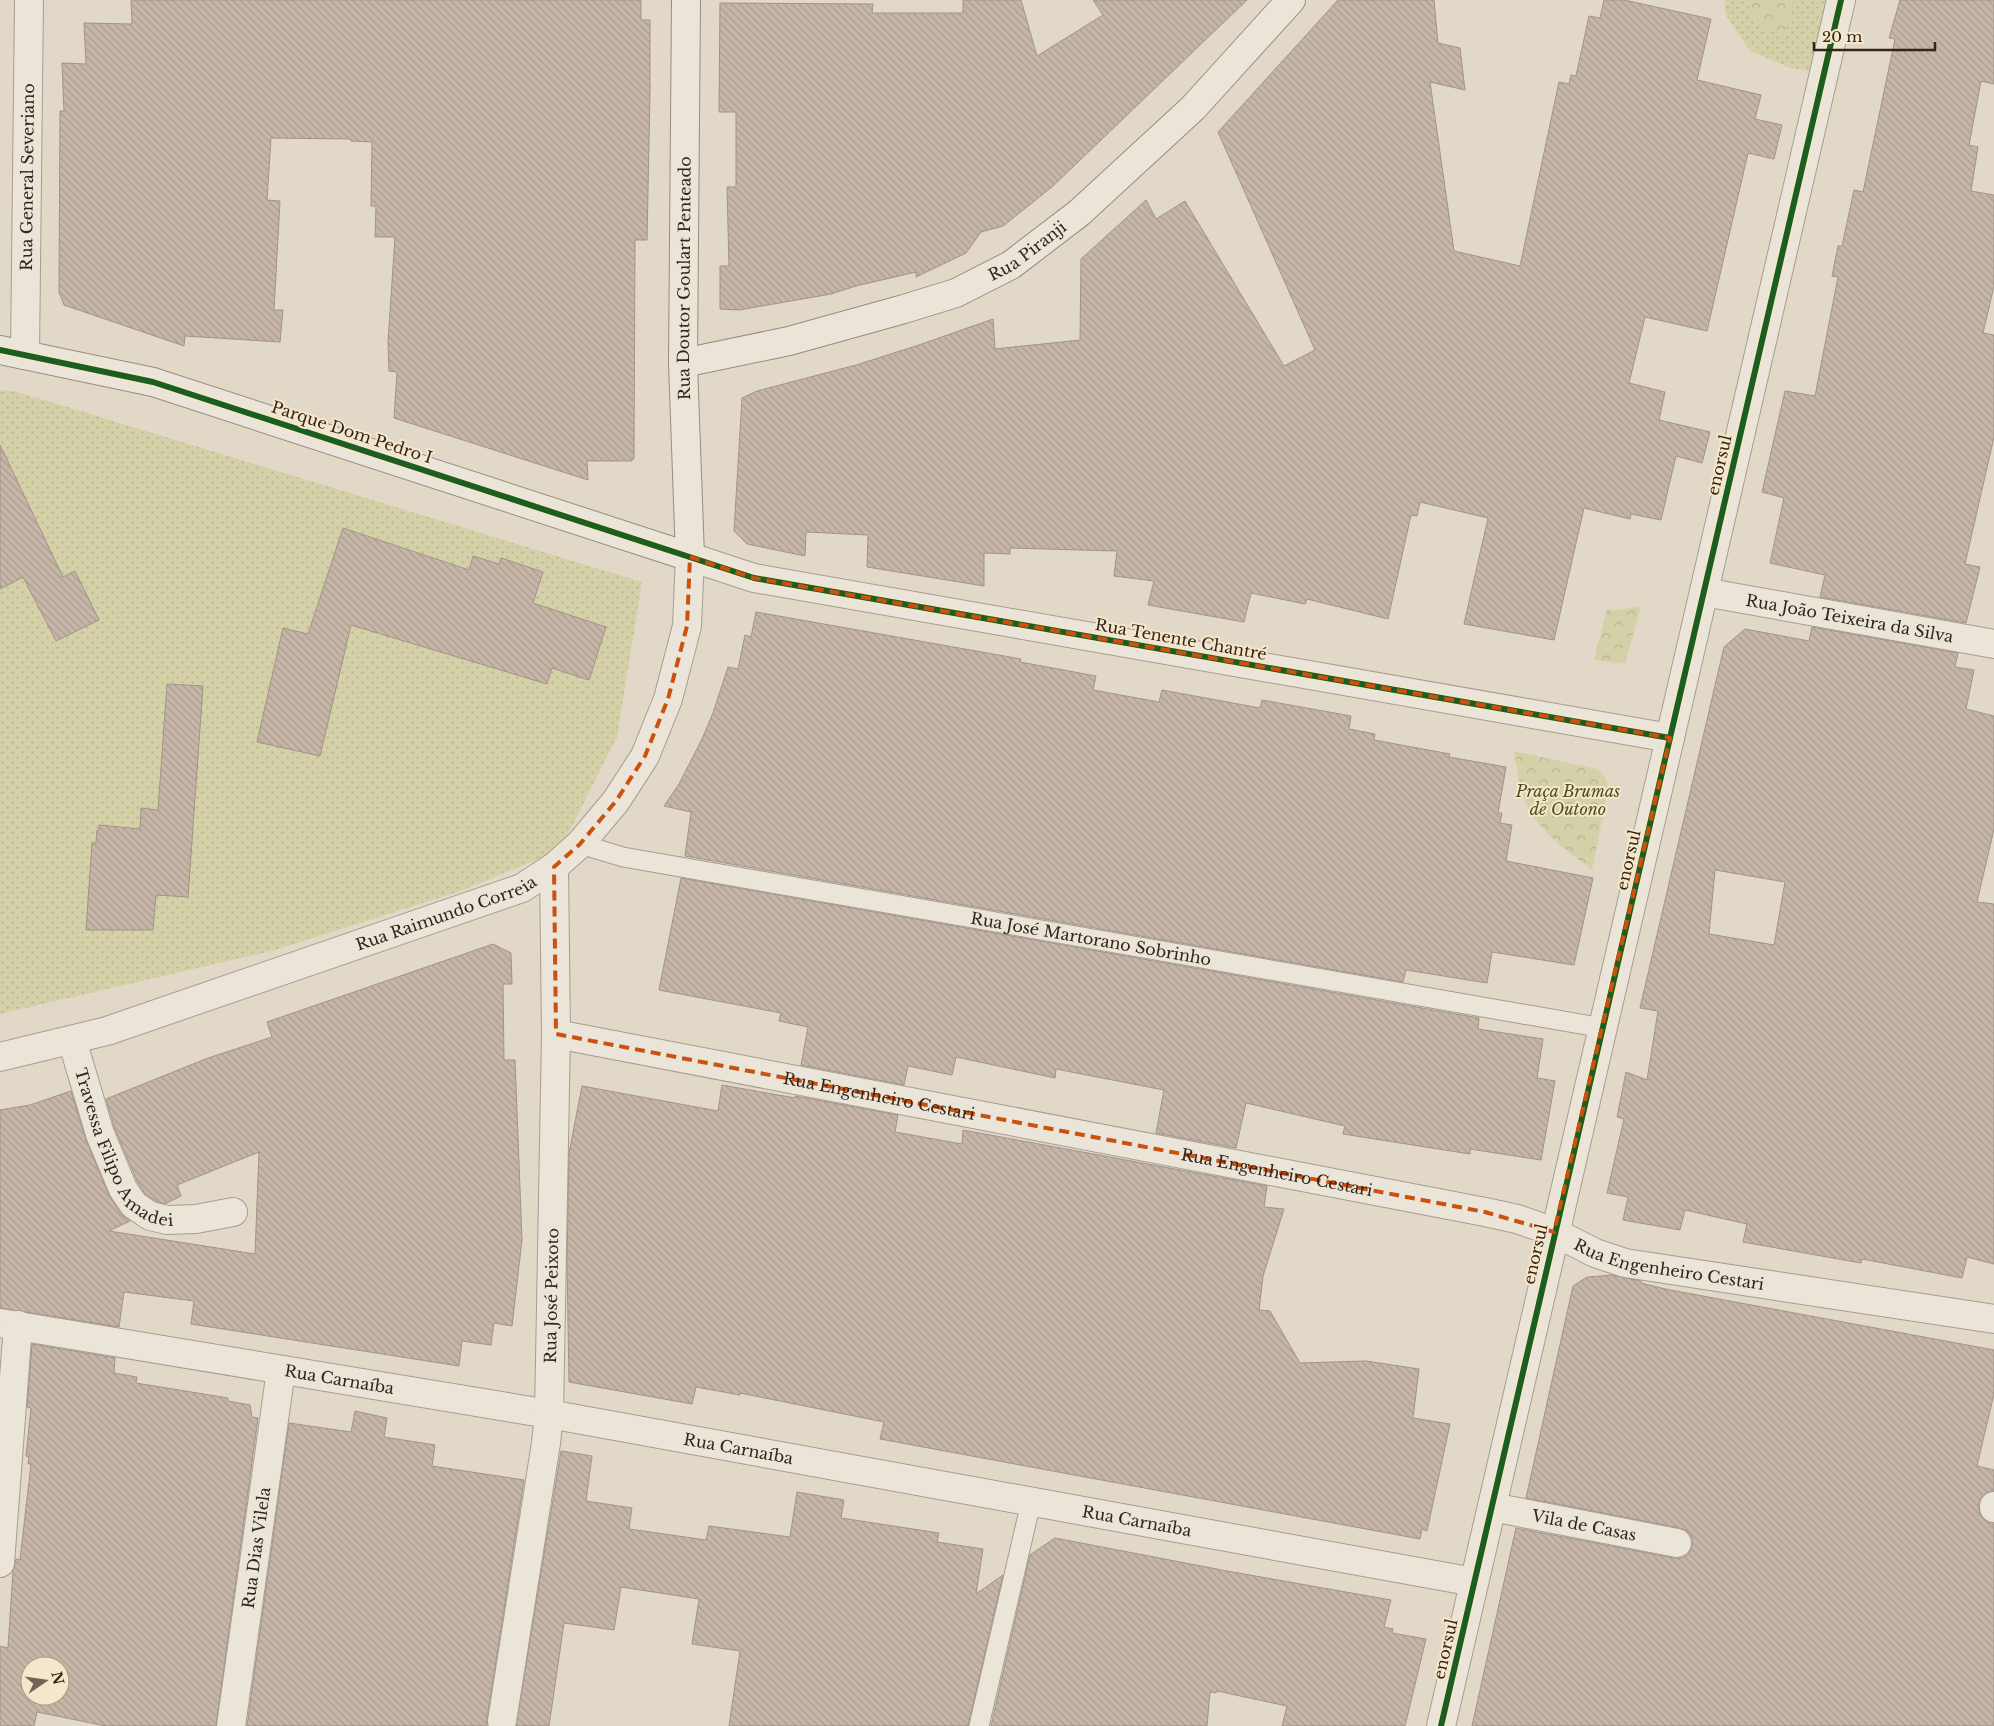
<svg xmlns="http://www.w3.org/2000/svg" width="1994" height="1726" font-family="'Libre Baskerville',serif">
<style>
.grass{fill:url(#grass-dots)}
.park{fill:url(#park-crowns)}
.building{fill:url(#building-back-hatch);stroke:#a29387;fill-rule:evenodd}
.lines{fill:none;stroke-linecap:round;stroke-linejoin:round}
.lane-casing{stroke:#a69d91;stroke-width:21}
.street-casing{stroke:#a69d91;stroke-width:30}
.secondary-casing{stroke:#968d81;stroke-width:30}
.lane{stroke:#eae4d9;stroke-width:19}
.street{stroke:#eae4d9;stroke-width:28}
.secondary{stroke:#eae4d9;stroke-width:28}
.cycleway-casing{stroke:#f6e7ca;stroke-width:9}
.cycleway{stroke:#1b5e20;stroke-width:6}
.marked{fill:none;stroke:#cd510e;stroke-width:4;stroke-dasharray:10 6;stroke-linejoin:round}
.labels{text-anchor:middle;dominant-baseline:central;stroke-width:4;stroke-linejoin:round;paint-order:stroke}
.street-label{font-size:16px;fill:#34251a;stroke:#f6e7ca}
.park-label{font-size:16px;font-style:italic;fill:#475120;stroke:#f6e7ca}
</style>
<defs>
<pattern id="grass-dots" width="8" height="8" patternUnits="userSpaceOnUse" patternTransform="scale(1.25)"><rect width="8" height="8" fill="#d4d1a8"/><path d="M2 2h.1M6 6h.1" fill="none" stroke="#b7b390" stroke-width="1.8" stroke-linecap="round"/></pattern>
<pattern id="park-crowns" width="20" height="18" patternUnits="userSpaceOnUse" patternTransform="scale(1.25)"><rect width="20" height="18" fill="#d4d1a8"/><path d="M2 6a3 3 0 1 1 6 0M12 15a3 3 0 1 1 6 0" fill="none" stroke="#b7b390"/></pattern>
<pattern id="building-back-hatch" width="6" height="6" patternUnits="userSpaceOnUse" patternTransform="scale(1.25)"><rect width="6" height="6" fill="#c6b6a8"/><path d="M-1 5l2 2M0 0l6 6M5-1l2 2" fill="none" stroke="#ab9c90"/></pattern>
</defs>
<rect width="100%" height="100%" fill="#e2d8c7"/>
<g class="grass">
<polygon points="1724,0 1835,0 1819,73 1790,68 1750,51 1726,15"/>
<polygon points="0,390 18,392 642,582 617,737 560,850 461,891 275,950 0,1014"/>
</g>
<g class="park">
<path d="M1744 0H1794L1783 38C1766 30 1753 17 1744 0Z"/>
<polygon points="1641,606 1625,664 1594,660 1607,609 1615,610"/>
<path d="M1514 751 1597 769 1606 778 1608 790 1592 870C1575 857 1545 835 1534 817 1521 798 1517 773 1514 751Z"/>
</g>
<g class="building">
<polygon points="131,0 641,0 641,20 650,20 650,92 647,240 635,240 634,459 632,459 632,461 587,461 588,480 394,418 397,372 389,371 388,342 395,237 375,237 376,206 371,206 372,142 351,141 351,139 271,138 267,200 280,201 274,310 283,310 280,342 185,336 184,346 64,305 59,292 60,111 64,111 62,63 86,64 84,23 132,24"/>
<polygon points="963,0 1021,0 1037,56 1103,15 1093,0 1247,0 1052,187 1003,226 981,232 966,253 916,277 916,272 856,286 831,294 739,310 720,309 720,266 729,266 727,187 736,187 736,112 719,112 720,3 873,4 872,13 963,13"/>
<polygon points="1338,0 1434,0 1438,43 1460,48 1465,90 1430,82 1454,251 1520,266 1559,82 1569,84 1571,75 1576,76 1589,16 1600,18 1604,0 1624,0 1711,19 1697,80 1761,95 1755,119 1782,125 1774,159 1748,153 1707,331 1645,317 1629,383 1665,392 1659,420 1710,432 1702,463 1676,456 1661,520 1631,514 1630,519 1584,508 1554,640 1464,624 1488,518 1420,502 1417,516 1411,515 1388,619 1307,599 1305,604 1251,593 1244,622 1148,605 1154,581 1114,576 1117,551 1010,548 1010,554 984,553 984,586 867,567 868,535 806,532 805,556 747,544 734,531 742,398 757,391 856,365 916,346 993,319 995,349 1080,340 1081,259 1146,200 1156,219 1185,201 1284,366 1315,350 1218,132"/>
<polygon points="1900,0 1994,0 1994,84 1981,81 1969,145 1978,147 1971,191 1994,195 1994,286 1983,333 1994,335 1994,437 1965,564 1980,567 1966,623 1820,597 1825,575 1770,563 1784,498 1762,492 1785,391 1815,396 1838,277 1832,276 1838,246 1842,246 1854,190 1863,192 1895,39 1889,38"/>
<polygon points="0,445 63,577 75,571 99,620 56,641 23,577 0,589"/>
<polygon points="343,528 469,570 473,556 499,564 501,558 543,572 533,603 606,627 589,680 552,668 547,684 351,625 320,756 257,742 283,628 308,634"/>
<polygon points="756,612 1021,659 1020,662 1096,676 1093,690 1159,702 1162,690 1260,708 1262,700 1351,716 1349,729 1375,734 1374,740 1450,754 1449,757 1506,767 1498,813 1502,813 1500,823 1512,825 1506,861 1593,878 1574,965 1492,952 1487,983 1406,970 1403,982 685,856 691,812 664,806 679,784 702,739 713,713 728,667 738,669 745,635 751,637"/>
<path d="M1812 627 1958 653 1955 667 1974 670 1966 709 1994 716V829L1977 902 1994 904V1264L1967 1257 1962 1278 1862 1259 1861 1263 1743 1242 1747 1224 1685 1210 1680 1230 1623 1220 1628 1197 1607 1193 1624 1119 1617 1117 1626 1072 1647 1080 1658 1011 1640 1008 1724 647 1745 629 1809 641ZM1715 870 1785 882 1774 945 1709 934Z"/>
<polygon points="167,684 203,686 188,897 156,895 153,930 86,930 92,843 96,843 97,830 99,830 99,825 140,829 141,808 158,810"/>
<polygon points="681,878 1479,1018 1478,1029 1543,1039 1537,1078 1555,1081 1541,1160 1470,1149 1470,1154 1343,1134 1345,1126 1246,1103 1236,1148 1156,1133 1164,1090 1056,1069 1055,1078 956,1057 952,1075 908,1066 904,1085 801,1065 808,1027 779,1021 781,1013 659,990"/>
<polygon points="493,944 511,953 512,984 503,984 504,1060 515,1060 522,1240 512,1326 494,1323 491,1345 462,1341 459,1366 191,1324 194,1301 124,1292 119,1327 0,1308 0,1110 30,1105 71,1091 86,1140 109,1195 121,1214 130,1221 109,1231 255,1254 259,1152 177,1185 181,1196 165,1204 156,1201 145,1194 137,1181 115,1129 106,1099 208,1058 272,1037 267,1022"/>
<polygon points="722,1085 795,1098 795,1096 898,1115 895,1132 962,1144 963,1130 1267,1186 1264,1207 1284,1209 1263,1276 1259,1310 1270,1311 1300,1363 1366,1361 1419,1369 1413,1418 1450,1424 1427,1531 1422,1529 1420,1539 880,1439 884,1422 740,1393 740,1395 696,1387 692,1404 569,1382 567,1261 569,1153 582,1086 718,1111"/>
<polygon points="1612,1275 1641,1281 1641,1283 1665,1289 1994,1350 1994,1394 1977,1466 1994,1470 1994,1490 1986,1493 1980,1499 1978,1506 1981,1516 1987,1522 1994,1524 1994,1726 1472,1726 1516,1528 1674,1558 1683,1558 1689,1553 1692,1546 1692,1537 1687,1531 1680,1528 1526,1498 1573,1286 1587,1277"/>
<path d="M32 1344 115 1358 114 1373 137 1377 136 1383 228 1398V1401L250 1405 252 1417 258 1418 216 1726H106L37 1712 34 1726H0V1646L8 1648 13 1571 16 1559 20 1560 31 1464H28L29 1457 26 1456 31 1408 27 1407ZM30 1666H60V1696H30Z"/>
<polygon points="355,1411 387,1418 384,1437 435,1445 432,1466 524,1480 487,1719 487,1726 247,1726 289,1423 351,1432"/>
<polygon points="561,1451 592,1456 586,1501 632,1508 629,1529 706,1540 709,1526 790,1537 797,1492 844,1500 841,1518 939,1533 937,1542 983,1549 976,1594 1003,1575 968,1726 729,1726 740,1651 692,1644 699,1599 621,1587 614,1630 564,1623 549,1726 516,1726"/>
<polygon points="1055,1538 1227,1571 1391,1600 1384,1627 1393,1629 1392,1633 1426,1639 1405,1726 1282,1726 1287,1706 1217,1691 1216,1693 1210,1692 1207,1726 991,1726 1030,1555"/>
</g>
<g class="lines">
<g class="lane-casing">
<g id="lane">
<path id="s1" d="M580 844 623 857 1603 1028"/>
<polyline points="979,1726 1031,1502"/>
</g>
</g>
<g class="street-casing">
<g id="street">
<path id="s2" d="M25 355 29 0"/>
<path id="s3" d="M1704 592 1994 644"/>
<path id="s4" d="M556 1034 1485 1212 1517 1219 1554 1232 1595 1253 1625 1263 1994 1319"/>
<path id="s5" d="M72 1040 100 1134 123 1189 134 1205 150 1216 167 1220 196 1219 233 1212"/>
<path id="s6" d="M0 1057 107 1031 522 888 554 867 580 844 616 801 645 756 668 699 687 626 690 557 754 578 1670 738"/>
<path id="s7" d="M0 1323 549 1414 1474 1582"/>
<path id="s8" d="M1492 1507 1677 1543"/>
<polyline points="1994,1508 1994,1506"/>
<polyline points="0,1563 18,1325"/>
<path id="s9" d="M502 1721 546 1443 549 1414 556 1034 554 867"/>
<path id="s10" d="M231 1726 281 1370"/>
<polyline points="1441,1726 1841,0"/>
</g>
</g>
<g class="secondary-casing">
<g id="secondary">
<path id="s11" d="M0 350 153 382 690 557 683 363 686 0"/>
<path id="s12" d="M683 363 789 341 904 309 956 293 1011 265 1079 213 1193 108 1291 0"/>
</g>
</g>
<use href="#lane" class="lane"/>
<use href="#street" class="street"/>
<use href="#secondary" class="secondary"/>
<g class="cycleway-casing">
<g id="cycleway">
<polyline points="0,350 153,382 754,578 1670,738"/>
<polyline points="1441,1726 1841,0"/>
</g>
</g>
<use href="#cycleway" class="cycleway"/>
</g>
<path class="marked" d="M690 557 754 578 1670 738 1554 1232 1485 1212 556 1034 554 867 580 844 616 801 645 756 668 699 687 626Z"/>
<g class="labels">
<g class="street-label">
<text stroke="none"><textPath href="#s2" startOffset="178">Rua General Severiano</textPath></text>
<text stroke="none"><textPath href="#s12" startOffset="365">Rua Piranji</textPath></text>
<text stroke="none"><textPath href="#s11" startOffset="1000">Rua Doutor Goulart Penteado</textPath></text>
<text transform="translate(352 432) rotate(18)">Parque Dom Pedro I</text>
<text transform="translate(1719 465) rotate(-77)">enorsul</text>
<text stroke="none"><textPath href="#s3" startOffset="148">Rua João Teixeira da Silva</textPath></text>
<text transform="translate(1181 639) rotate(10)">Rua Tenente Chantré</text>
<text transform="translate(1628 860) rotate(-77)">enorsul</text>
<text stroke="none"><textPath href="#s6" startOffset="469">Rua Raimundo Correia</textPath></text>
<text stroke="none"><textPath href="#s1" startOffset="520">Rua José Martorano Sobrinho</textPath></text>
<text stroke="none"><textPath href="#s4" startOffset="329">Rua Engenheiro Cestari</textPath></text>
<text stroke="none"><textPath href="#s5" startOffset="125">Travessa Filipo Amadei</textPath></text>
<text stroke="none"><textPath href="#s4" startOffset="734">Rua Engenheiro Cestari</textPath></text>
<text transform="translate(1535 1254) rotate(-77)">enorsul</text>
<text stroke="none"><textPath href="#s4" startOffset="1139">Rua Engenheiro Cestari</textPath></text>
<text stroke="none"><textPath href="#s9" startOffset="429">Rua José Peixoto</textPath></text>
<text stroke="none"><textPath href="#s7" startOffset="344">Rua Carnaíba</textPath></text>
<text stroke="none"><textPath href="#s7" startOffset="749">Rua Carnaíba</textPath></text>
<text stroke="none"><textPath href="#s7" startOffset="1154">Rua Carnaíba</textPath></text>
<text stroke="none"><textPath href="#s8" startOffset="94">Vila de Casas</textPath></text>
<text stroke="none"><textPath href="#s10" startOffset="180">Rua Dias Vilela</textPath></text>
<text transform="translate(1445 1649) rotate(-77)">enorsul</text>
</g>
<g class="park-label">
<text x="1568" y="791">Praça Brumas<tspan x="1568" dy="18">de Outono</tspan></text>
</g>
</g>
<g transform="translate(45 1681) rotate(77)"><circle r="24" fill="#f6e7ca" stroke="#a89984"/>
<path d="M0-4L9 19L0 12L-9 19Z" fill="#716457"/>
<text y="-8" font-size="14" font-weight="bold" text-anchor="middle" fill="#34251a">N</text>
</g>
<path d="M1814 42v8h121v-8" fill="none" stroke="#34251a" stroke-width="2.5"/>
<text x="1822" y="42" font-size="15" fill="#34251a" stroke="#f6e7ca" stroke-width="4" paint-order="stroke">20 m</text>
</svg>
